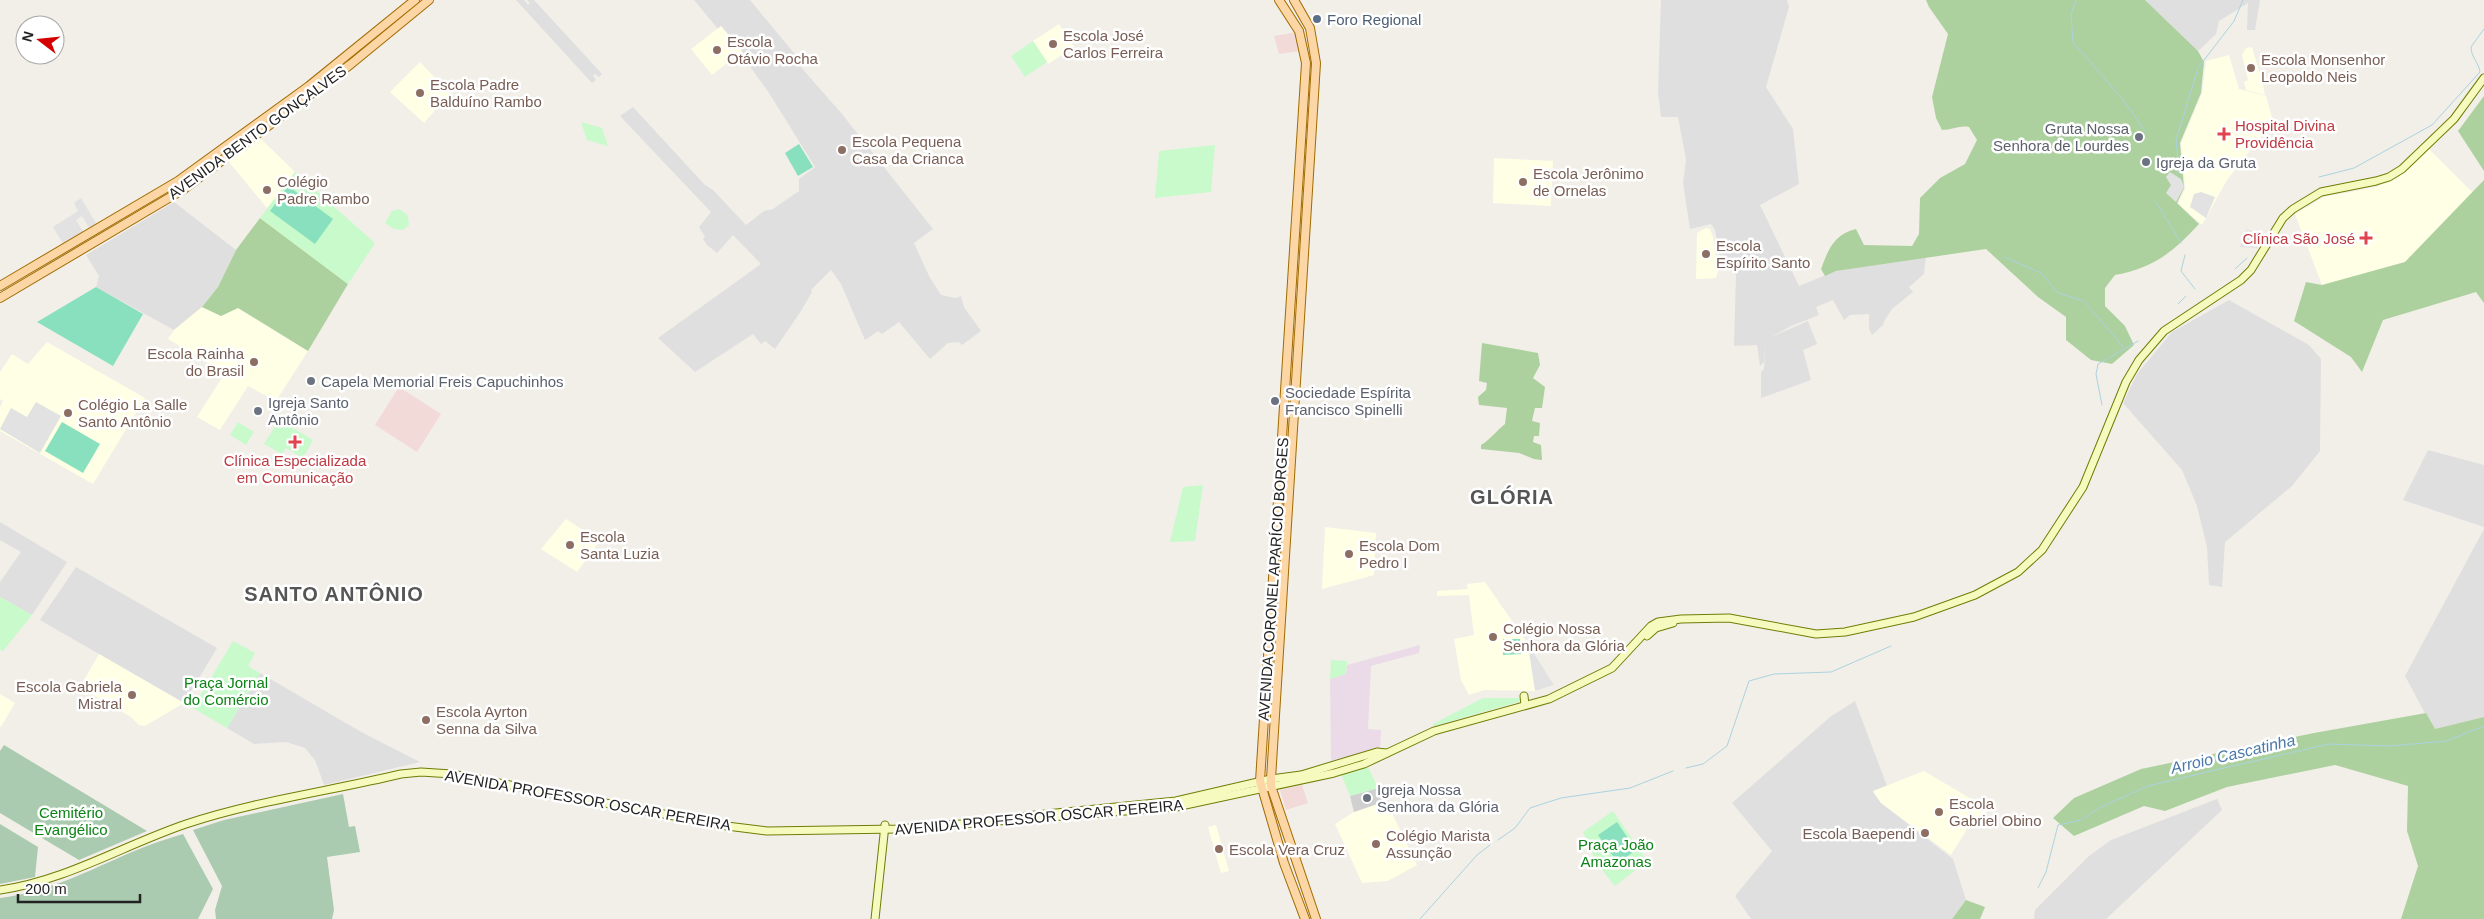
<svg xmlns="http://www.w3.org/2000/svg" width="2484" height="919" font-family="Arial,sans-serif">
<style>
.residential{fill:#e0dfdf}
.commercial{fill:#f2dad9}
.industrial{fill:#ebdbe8}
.education{fill:#ffffe5}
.religious{fill:#d0d0d0}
.forest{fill:#add19e}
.cemetery{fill:#aacbaf}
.park{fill:#c8facc}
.pitch{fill:#88e0be}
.parking{fill:#e2e2e2}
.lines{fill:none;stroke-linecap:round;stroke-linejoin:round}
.stream{stroke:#aad3df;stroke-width:1}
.secondary-casing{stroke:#707d05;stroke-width:9}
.primary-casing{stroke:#a06b00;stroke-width:10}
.secondary{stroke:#f7fabf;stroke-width:7}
.primary{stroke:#fcd6a4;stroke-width:8}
.service-dot{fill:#5c6f8a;stroke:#fff;stroke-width:2}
.education-dot{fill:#8d6e63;stroke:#fff;stroke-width:2}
.health-dot{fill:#e0444e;stroke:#fff;stroke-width:2}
.worship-dot{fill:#6b7280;stroke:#fff;stroke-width:2}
.labels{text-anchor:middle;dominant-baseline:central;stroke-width:5;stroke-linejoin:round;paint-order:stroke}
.service-label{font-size:15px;fill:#4e5e75;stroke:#fff;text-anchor:start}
.education-label{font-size:15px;fill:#785e54;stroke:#fff;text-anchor:start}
.health-label{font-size:15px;fill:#be3a42;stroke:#fff;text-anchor:start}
.worship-label{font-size:15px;fill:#5b616d;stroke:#fff;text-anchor:start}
.street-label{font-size:15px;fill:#222;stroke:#fff}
.park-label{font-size:15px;fill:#0c8416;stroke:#fff}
.water-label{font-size:16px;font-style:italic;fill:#4a7aab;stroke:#fff}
.district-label{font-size:20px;font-weight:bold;letter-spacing:1px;fill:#555;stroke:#fff}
</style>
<rect width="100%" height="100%" fill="#f2efe9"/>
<g class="residential">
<polygon points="516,0 524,0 528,5 530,3 527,0 534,0 602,74 599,77 595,74 593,75 596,80 592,83"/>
<polygon points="694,0 750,0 798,58 799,65 842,114 933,229 914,243 929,276 941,295 956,298 961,296 964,307 981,331 962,345 959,342 948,343 930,359 899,322 882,334 878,331 865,340 841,284 831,270 811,290 812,292 801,311 775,349 765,341 761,344 753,334 695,372 658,338 761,264 733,235 717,253 707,245 703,239 705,237 699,227 711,212 620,116 633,107 705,185 713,190 746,225 764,211 773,209 799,191 799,179 815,167 769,93 746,61 742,51 721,26 718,29"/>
<polygon points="1661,0 1787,0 1789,7 1766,87 1793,129 1799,184 1760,205 1799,286 1836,271 1926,256 1924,274 1909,287 1913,292 1892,309 1883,323 1884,324 1872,335 1869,329 1869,314 1850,315 1844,320 1833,300 1816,307 1819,315 1791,326 1771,337 1808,321 1817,344 1803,350 1811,380 1761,398 1761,373 1764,368 1766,340 1764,362 1760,366 1757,345 1734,346 1736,275 1720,257 1715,230 1711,224 1690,229 1683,183 1686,160 1678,117 1661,117 1658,92"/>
<polygon points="2145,0 2260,0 2255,30 2247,30 2248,3 2219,21 2216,34 2198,51"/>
<polygon points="174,202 236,250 218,287 202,307 174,330 96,287 99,276 86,255"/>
<polygon points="2229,300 2309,345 2321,359 2320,451 2292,486 2225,542 2222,587 2209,585 2207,547 2197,506 2182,470 2123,403 2137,374 2172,332"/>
<polygon points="2428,450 2484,465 2484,527 2403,500"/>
<polygon points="0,522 67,562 32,615 0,597 0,582 21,552 0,540"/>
<polygon points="2484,529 2484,717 2434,730 2405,676"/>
<polygon points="76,567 217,648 184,703 40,620"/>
<polygon points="260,673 363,733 420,762 324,785 315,760 305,748 286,742 254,744 227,728"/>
<polygon points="1855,701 1887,786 1873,792 1881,803 1953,859 1966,900 1952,919 1751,919 1735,896 1772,851 1732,803 1830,717"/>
<polygon points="2217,799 2222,810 2106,919 2034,919 2035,910 2089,856 2111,840"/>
</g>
<g class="commercial">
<polygon points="1297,32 1301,51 1279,54 1274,36"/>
<polygon points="399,387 441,414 417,452 375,425"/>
<polygon points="1302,785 1308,803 1286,810 1280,790"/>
</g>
<polygon class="industrial" points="1420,645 1419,653 1371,666 1368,729 1381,730 1380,749 1331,761 1330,679 1346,674 1347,665"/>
<g class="education">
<polygon points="1059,24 1074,47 1048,64 1033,41"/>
<polygon points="721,26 742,51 712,75 691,49"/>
<polygon points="2252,47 2263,85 2265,95 2246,90 2244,82 2248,80 2242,55 2246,48"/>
<polygon points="2229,55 2239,89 2266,96 2272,117 2270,125 2227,180 2202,225 2178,204 2185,189 2181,143 2202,93 2206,61"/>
<polygon points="420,62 450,93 424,123 390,92"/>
<polygon points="260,138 295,172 267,208 229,162"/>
<polygon points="2429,149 2473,193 2405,262 2322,285 2295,214 2324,197 2377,187 2400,175"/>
<polygon points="1494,158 1553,161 1551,206 1493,203"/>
<polygon points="1706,228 1710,229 1713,237 1718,271 1716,278 1696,279 1697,233"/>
<polygon points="202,307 221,316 238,308 308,351 276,401 248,386 220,430 197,417 225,373 168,339 174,330"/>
<polygon points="47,342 145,398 93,484 0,431 0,407 3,401 0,399 0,372 12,354 28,364"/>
<polygon points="566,519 600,541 577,572 541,549"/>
<polygon points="1325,527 1376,533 1374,575 1322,589"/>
<polygon points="1485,582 1532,650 1554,685 1535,691 1484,690 1469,695 1461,680 1454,639 1474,635 1469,595 1437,596 1437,591 1468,589 1467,584"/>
<polygon points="99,654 184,703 145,726 139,725 131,717 80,687"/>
<polygon points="0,694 15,703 1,727 0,726"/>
<polygon points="1924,771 1990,810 1972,821 1951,855 1881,803 1873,791"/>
<polygon points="1386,801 1417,865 1388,881 1362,883 1335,824 1354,812"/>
<polygon points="1216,825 1229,871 1221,873 1208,827"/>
</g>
<polygon class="religious" points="1378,788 1386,801 1354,812 1350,796"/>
<g class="forest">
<path d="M1926 0H2145L2198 51 2204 62 2201 93 2180 143 2184 188 2177 203 2199 224C2173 252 2154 268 2115 275L2105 288V306L2125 326 2134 345 2112 364 2091 360 2066 340V317L2038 297 1986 249 1836 271 1825 276 1821 269C1828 250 1834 234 1856 229L1864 245 1912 246 1919 234 1920 198 1940 178 1965 164 1977 140 1969 127C1961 125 1952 130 1942 130L1936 118 1932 97 1948 34 1929 7Z"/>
<polygon points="2484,96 2484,171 2458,131"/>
<polygon points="2484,180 2484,303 2476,292 2383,320 2362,372 2351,357 2294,321 2306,282 2322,285 2405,262"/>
<polygon points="260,218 348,284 308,351 238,308 221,316 202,307 218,287 236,250"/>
<path d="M1482 343 1538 353 1540 365 1533 378 1545 387 1542 408H1535L1532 421 1540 423 1539 436H1534L1533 442 1541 445 1542 460 1534 459 1519 453 1481 449V445C1490 440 1496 431 1505 424L1507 408 1479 405 1478 397 1486 390 1487 383 1479 381Z"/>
<polygon points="2426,713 2435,729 2484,717 2484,919 2401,919 2418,866 2407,831 2408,786 2335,765 2227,787 2165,811 2144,806 2074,836 2053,818 2074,798 2141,769 2314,733"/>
<polygon points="1966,900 1985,907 1980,919 1952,919"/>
</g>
<g class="cemetery">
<polygon points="4,745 147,831 79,860 0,813 0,751"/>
<polygon points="343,794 349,827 355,826 360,852 327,857 334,910 332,919 216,919 215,910 222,886 193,830 224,820"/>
<polygon points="0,824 38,847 35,877 0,884"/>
<path d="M183 834 213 889 198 919H0V898C48 892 88 871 132 852 148 845 166 839 183 834Z"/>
</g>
<g class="park">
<polygon points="1033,41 1047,62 1025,77 1011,56"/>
<polygon points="581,122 602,128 608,146 587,140"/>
<polygon points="1215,145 1211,192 1155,198 1159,151"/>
<polygon points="295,172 375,243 348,284 260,218"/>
<polygon points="400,209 408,216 409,225 403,230 394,229 385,223 392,211"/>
<polygon points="279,420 313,440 303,458 286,448 282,454 264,444"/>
<polygon points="238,422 254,432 246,445 230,435"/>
<polygon points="1203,485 1195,541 1170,542 1183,487"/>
<polygon points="0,597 32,615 3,651 0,650"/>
<polygon points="233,641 255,653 248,666 260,673 227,728 193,708"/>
<polygon points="1331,660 1347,661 1346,674 1330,679"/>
<polygon points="1483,698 1521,698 1522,701 1434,726 1433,724"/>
<polygon points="1368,767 1378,788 1350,796 1341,774"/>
<polygon points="1613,811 1647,861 1615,886 1597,864 1583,832"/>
</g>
<g class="pitch">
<polygon points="799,144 813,167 798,176 785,153"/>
<polygon points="288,186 333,219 315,244 270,211"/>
<polygon points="96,287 143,314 113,366 37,322"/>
<polygon points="62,422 100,444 83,473 45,451"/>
<polygon points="1503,639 1520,639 1521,654 1503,655"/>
<polygon points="1617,822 1636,850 1618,863 1598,835"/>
</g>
<g class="parking">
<polygon points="2170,172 2181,179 2184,187 2176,202 2166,193 2171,185 2166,177"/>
<polygon points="2201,192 2215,197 2206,218 2190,207 2194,194"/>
<polygon points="81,198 97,225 90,229 82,216 76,220 84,233 64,245 53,227 78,211 74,203"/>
<polygon points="2247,229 2264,236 2257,248 2240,247"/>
<polygon points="36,402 61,416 40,453 0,429 11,408 27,417"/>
<polygon points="1532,650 1554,685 1535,691 1529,652"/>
</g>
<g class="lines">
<g class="stream">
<polyline points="2076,0 2071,15 2073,42 2124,101 2145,131"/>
<polyline points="2176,174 2179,169 2176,140 2198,68 2234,21 2243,0"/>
<path d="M2319 177 2354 168 2432 125 2480 72C2479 63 2471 57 2471 47L2484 29"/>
<polyline points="2156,202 2181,243"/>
<polyline points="2185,255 2181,271 2195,289"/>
<polyline points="2004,257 2041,273 2058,293 2084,301 2124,348"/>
<polyline points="2235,269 2247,258"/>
<polyline points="2178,304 2186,296"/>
<polyline points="2102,405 2096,374 2098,364 2138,341"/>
<polyline points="1686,768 1703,764 1727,746 1749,681 1774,674 1831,672 1891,646"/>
<polyline points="1498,840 1515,828 1530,808 1561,798 1630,788 1673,771"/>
<polyline points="2038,888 2046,872 2058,825 2081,820 2099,808 2148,786 2211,771 2329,744 2390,746 2446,741 2484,726"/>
<polyline points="1420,919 1477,855 1490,845"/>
</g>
<g class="secondary-casing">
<g id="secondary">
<polyline points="1647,636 1656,628 1673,623"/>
<polyline points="1524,696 1525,705"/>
<polyline points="1026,816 1176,801 1271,779 1301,775 1377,752 1386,753"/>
<path d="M0 890C65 881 124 845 186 824 255 801 330 791 401 774L421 772 452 774 727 826 767 831 898 829 1176 807 1334 773 1364 764 1434 731 1549 699 1612 668 1651 626 1658 622 1681 619 1729 618 1816 634 1845 632 1914 617 1975 595 2018 572 2042 550 2083 487 2126 382 2139 360 2164 331 2241 280 2251 270 2283 218 2293 209 2321 192 2376 181 2389 177 2402 169 2454 119 2484 78"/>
<polyline points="875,919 885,825"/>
</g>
</g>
<g class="primary-casing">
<g id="primary">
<polyline points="1279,0 1299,31 1306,63 1260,781 1284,863 1305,919"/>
<polyline points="1294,0 1310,28 1316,63 1271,779 1271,786 1316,919"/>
<polyline points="0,286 178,181 309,86 415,0"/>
<polyline points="0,298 184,189 351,64 429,0"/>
</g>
</g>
<use href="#secondary" class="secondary"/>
<use href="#primary" class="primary"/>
</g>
<circle class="service-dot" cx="1317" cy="19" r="5"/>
<g class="education-dot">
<circle cx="1053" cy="44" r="5"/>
<circle cx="717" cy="50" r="5"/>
<circle cx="2251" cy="68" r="5"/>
<circle cx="420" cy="93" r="5"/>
<circle cx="842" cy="150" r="5"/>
<circle cx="1523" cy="182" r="5"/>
<circle cx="267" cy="190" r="5"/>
<circle cx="1706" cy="254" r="5"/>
<circle cx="254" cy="362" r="5"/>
<circle cx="68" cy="413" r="5"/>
<circle cx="570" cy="545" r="5"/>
<circle cx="1349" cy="554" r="5"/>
<circle cx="1493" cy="637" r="5"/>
<circle cx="132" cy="695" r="5"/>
<circle cx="426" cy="720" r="5"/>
<circle cx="1939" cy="812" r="5"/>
<circle cx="1925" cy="833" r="5"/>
<circle cx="1376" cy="844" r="5"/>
<circle cx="1219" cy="849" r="5"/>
</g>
<g class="health-dot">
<path d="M2221.5 126.5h5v5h5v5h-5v5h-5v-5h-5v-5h5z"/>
<path d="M2363.5 230.5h5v5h5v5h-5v5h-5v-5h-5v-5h5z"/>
<path d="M292.5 434.5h5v5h5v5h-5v5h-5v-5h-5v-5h5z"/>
</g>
<g class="worship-dot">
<circle cx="2139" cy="137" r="5"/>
<circle cx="2146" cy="162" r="5"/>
<circle cx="311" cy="381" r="5"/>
<circle cx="1275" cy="401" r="5"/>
<circle cx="258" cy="411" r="5"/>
<circle cx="1367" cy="798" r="5"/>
</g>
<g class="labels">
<g class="service-label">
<text x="1327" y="19">Foro Regional</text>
</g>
<g class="education-label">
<text x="1063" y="35">Escola José<tspan x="1063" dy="17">Carlos Ferreira</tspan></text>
<text x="727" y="41">Escola<tspan x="727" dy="17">Otávio Rocha</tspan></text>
<text x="2261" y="59">Escola Monsenhor<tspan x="2261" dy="17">Leopoldo Neis</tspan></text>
<text x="430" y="84">Escola Padre<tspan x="430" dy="17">Balduíno Rambo</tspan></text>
<text x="852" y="141">Escola Pequena<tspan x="852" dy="17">Casa da Crianca</tspan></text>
<text x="1533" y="173">Escola Jerônimo<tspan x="1533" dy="17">de Ornelas</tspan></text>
<text x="277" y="181">Colégio<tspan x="277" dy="17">Padre Rambo</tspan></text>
<text x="1716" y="245">Escola<tspan x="1716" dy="17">Espírito Santo</tspan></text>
<text x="244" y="353" text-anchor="end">Escola Rainha<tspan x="244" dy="17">do Brasil</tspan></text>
<text x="78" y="404">Colégio La Salle<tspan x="78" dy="17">Santo Antônio</tspan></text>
<text x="580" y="536">Escola<tspan x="580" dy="17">Santa Luzia</tspan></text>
<text x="1359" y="545">Escola Dom<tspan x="1359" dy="17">Pedro I</tspan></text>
<text x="1503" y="628">Colégio Nossa<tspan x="1503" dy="17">Senhora da Glória</tspan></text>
<text x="122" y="686" text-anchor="end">Escola Gabriela<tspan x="122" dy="17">Mistral</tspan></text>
<text x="436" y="711">Escola Ayrton<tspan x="436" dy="17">Senna da Silva</tspan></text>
<text x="1949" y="803">Escola<tspan x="1949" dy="17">Gabriel Obino</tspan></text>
<text x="1915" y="833" text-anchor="end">Escola Baependi</text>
<text x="1386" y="835">Colégio Marista<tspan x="1386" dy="17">Assunção</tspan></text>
<text x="1229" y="849">Escola Vera Cruz</text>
</g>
<g class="health-label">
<text x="2235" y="125">Hospital Divina<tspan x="2235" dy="17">Providência</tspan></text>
<text x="2355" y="238" text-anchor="end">Clínica São José</text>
<text x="295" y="460" text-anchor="middle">Clínica Especializada<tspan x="295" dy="17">em Comunicação</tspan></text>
</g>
<g class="worship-label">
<text x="2129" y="128" text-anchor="end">Gruta Nossa<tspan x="2129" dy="17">Senhora de Lourdes</tspan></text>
<text x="2156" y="162">Igreja da Gruta</text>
<text x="321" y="381">Capela Memorial Freis Capuchinhos</text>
<text x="1285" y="392">Sociedade Espírita<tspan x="1285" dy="17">Francisco Spinelli</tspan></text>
<text x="268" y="402">Igreja Santo<tspan x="268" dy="17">Antônio</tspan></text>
<text x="1377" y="789">Igreja Nossa<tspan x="1377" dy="17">Senhora da Glória</tspan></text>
</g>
<g class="street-label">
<text transform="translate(257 132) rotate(-36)">AVENIDA BENTO GONÇALVES</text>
<text transform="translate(1273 579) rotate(-86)">AVENIDA CORONEL APARÍCIO BORGES</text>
<text transform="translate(588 800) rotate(10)">AVENIDA PROFESSOR OSCAR PEREIRA</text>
<text transform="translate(1039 817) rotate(-5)">AVENIDA PROFESSOR OSCAR PEREIRA</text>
</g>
<g class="park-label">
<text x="226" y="682">Praça Jornal<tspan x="226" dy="17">do Comércio</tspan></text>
<text x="71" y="812">Cemitério<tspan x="71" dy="17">Evangélico</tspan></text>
<text x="1616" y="844">Praça João<tspan x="1616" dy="17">Amazonas</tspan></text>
</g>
<g class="water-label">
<text transform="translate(2233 754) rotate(-13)">Arroio Cascatinha</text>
</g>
<g class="district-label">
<text x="1512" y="497">GLÓRIA</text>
<text x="334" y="594">SANTO ANTÔNIO</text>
</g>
</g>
<g transform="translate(40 40) rotate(286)"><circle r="24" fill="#ffffff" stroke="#a7a7a7"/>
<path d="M0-4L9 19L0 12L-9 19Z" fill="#d40000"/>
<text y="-8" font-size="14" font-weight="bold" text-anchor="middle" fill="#222222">N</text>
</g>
<path d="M18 894v8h122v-8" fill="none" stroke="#222222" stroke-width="2.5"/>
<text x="25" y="894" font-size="15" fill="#222222" stroke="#ffffff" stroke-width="4" paint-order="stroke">200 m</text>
</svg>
